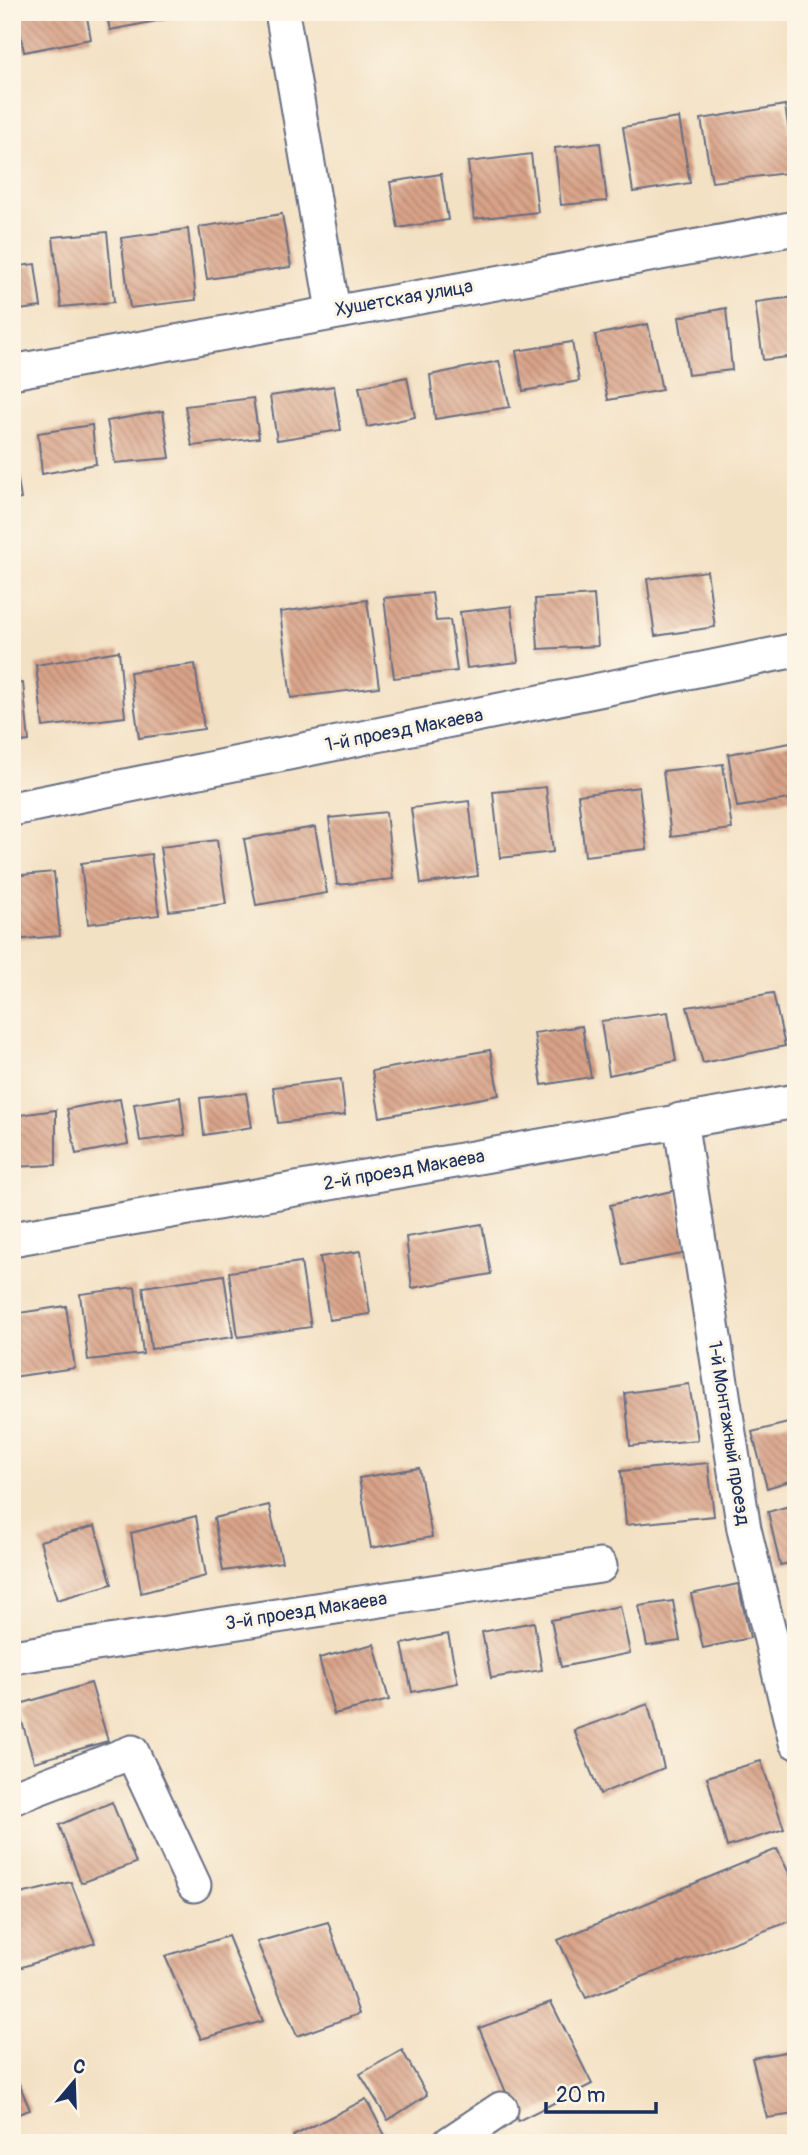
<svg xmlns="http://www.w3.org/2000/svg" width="808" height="2155" font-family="Pangolin,sans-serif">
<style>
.building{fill:url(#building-back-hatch)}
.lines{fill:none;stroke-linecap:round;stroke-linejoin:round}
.minor-casing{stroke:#676d82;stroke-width:37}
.minor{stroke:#fff;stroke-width:33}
.labels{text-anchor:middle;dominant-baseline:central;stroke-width:6;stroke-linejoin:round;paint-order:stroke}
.street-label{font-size:19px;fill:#1b2f5e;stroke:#fcf5e5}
</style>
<defs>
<pattern id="building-back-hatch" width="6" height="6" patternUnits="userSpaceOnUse" patternTransform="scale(1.75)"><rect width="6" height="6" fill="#d9a388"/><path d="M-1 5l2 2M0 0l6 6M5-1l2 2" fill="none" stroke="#af8572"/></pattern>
</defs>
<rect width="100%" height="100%" fill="#fcf5e5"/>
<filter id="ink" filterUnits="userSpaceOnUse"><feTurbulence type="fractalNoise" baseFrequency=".0143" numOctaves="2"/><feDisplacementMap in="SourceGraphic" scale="14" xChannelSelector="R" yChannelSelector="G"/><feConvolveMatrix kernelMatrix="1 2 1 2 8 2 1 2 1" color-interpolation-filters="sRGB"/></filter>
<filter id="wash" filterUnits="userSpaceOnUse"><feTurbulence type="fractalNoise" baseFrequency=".00686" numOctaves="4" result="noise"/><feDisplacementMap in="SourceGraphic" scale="28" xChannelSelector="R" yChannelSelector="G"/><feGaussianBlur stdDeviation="1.57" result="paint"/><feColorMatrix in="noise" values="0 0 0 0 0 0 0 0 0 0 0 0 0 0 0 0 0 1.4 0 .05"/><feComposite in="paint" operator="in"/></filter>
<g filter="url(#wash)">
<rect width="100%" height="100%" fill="#f3e1c4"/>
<g id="blocks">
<g class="building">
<polygon points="16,12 86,12 91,39 24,52"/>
<polygon points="106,12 176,12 177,17 110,30"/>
<polygon points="785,105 795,172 712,182 701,119"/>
<polygon points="679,118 690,183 633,192 623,127"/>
<polygon points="600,143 607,201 561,205 555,148"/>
<polygon points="531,154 538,212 474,219 468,162"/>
<polygon points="441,174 448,220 398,228 390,182"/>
<polygon points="282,214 291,267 207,279 199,227"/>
<polygon points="188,229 196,300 130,308 121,238"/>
<polygon points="107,232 114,302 61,307 53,237"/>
<polygon points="35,264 41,307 12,311 12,267"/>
<polygon points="796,297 796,356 763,360 755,302"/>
<polygon points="726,308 732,370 688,375 679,317"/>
<polygon points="648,324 662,390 608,400 595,335"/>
<polygon points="572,342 579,381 523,391 516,351"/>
<polygon points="499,361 510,407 435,419 430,375"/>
<polygon points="407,377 415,417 367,427 359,387"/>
<polygon points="334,386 341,430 277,440 270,396"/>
<polygon points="253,398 259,438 192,446 185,406"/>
<polygon points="163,411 170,458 115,463 107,421"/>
<polygon points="92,425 96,464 42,474 38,433"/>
<polygon points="14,455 21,499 12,501 12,456"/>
<polygon points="796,548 796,575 794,575 790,549"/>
<polygon points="707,571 715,627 655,636 647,579"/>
<polygon points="432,593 436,621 450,620 457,671 394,678 384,598"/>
<polygon points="594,595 598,646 538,649 535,599"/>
<polygon points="367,600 379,687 291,698 280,612"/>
<polygon points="511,606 518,662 467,668 460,612"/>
<polygon points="119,651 125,717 43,727 36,665"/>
<polygon points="195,664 204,729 139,738 130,672"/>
<polygon points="23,683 29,741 12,743 12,684"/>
<polygon points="796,742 796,798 737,807 728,754"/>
<polygon points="723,764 732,829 671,837 663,771"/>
<polygon points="546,787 553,852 500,858 493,792"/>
<polygon points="639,787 647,849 585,856 578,795"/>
<polygon points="469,801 478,876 421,884 411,808"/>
<polygon points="386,812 393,879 337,885 329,818"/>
<polygon points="315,827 327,893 256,905 244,839"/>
<polygon points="217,840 226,904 169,911 160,847"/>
<polygon points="151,854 159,915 88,924 81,863"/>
<polygon points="54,872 60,936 12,940 12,876"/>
<polygon points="773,993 785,1046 703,1063 687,1007"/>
<polygon points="668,1012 676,1061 609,1075 601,1021"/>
<polygon points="582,1026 591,1077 542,1085 534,1033"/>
<polygon points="490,1050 499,1095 380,1117 372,1071"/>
<polygon points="341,1079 345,1115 278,1123 273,1087"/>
<polygon points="246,1093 252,1127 204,1135 200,1098"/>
<polygon points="180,1097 185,1135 140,1141 134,1104"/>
<polygon points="120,1099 128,1144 76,1154 67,1109"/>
<polygon points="56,1110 56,1165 12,1167 12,1116"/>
<polygon points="676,1190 688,1253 623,1265 610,1205"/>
<polygon points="482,1224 491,1274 412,1288 406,1237"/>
<polygon points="361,1251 370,1314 329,1320 320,1257"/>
<polygon points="301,1262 311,1327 238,1337 229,1272"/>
<polygon points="224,1275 233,1337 151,1349 143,1287"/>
<polygon points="135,1287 143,1354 88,1360 80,1294"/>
<polygon points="66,1306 75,1368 12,1377 12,1314"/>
<polygon points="689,1384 698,1440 630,1446 625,1393"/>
<polygon points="796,1421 796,1479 767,1488 752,1432"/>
<polygon points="708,1463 714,1516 626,1525 621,1471"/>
<polygon points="419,1468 432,1537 371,1548 359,1478"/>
<polygon points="796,1504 796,1562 780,1565 768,1512"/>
<polygon points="269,1505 282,1562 223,1571 214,1518"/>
<polygon points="196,1516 206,1576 141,1593 131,1533"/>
<polygon points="95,1526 112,1584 57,1600 40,1541"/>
<polygon points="738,1584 750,1638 703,1648 691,1594"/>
<polygon points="673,1601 680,1641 647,1646 639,1606"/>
<polygon points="620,1606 630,1653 561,1667 551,1620"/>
<polygon points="534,1622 542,1670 491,1678 482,1632"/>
<polygon points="448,1634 458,1683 412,1692 402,1644"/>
<polygon points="374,1644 389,1700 334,1714 319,1658"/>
<polygon points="91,1683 108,1741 34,1762 17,1705"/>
<polygon points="648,1704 664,1768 600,1794 574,1730"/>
<polygon points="761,1761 784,1829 727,1847 707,1777"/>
<polygon points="112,1802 136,1863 81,1883 59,1825"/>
<polygon points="777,1849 796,1887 796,1919 586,1998 558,1940"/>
<polygon points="71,1882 95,1943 16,1969 12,1959 12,1896"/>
<polygon points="328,1922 359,2014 297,2036 257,1942"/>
<polygon points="228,1936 263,2021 201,2039 165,1956"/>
<polygon points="551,2002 592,2084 518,2121 479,2028"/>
<polygon points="402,2050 427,2095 388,2120 360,2074"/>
<polygon points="796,2050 796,2114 767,2118 752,2058"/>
<polygon points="12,2067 30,2110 12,2116"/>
<polygon points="366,2099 389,2143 297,2143 293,2136"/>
<polygon points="796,2137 796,2143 773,2143 773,2141"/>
</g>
</g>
</g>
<g filter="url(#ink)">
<use href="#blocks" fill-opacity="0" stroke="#676d82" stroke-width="2"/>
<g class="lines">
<g class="minor-casing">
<g id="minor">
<polyline points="282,12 333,310"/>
<polyline points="12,372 796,228"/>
<polyline points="12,809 796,650"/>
<polyline points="680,1120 744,1529 796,1742"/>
<polyline points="12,1239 796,1101"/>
<polyline points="12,1657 600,1566"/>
<polyline points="12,1798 132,1752 194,1885"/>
<polyline points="450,2143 501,2109"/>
</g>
</g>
<use href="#minor" class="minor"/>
</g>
</g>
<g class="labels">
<g class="street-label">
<text transform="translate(404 298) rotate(-10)">Хушетская улица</text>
<text transform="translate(404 730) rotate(-11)">1-й проезд Макаева</text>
<text transform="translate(404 1170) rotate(-10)">2-й проезд Макаева</text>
<text transform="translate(729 1433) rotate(81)">1-й Монтажный проезд</text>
<text transform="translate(306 1611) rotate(-9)">3-й проезд Макаева</text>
</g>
</g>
<rect width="808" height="2155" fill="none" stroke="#fcf5e5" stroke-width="42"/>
<g transform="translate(74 2082) rotate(19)" stroke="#fcf5e5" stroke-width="5" paint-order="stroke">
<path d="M0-5L12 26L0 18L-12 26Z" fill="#1b2f5e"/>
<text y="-10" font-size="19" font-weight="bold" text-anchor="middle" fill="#1b2f5e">С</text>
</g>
<path d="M546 2102v10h110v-10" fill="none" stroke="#1b2f5e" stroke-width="3.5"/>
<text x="556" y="2102" font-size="21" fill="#1b2f5e" stroke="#fcf5e5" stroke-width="5" paint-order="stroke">20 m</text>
</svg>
